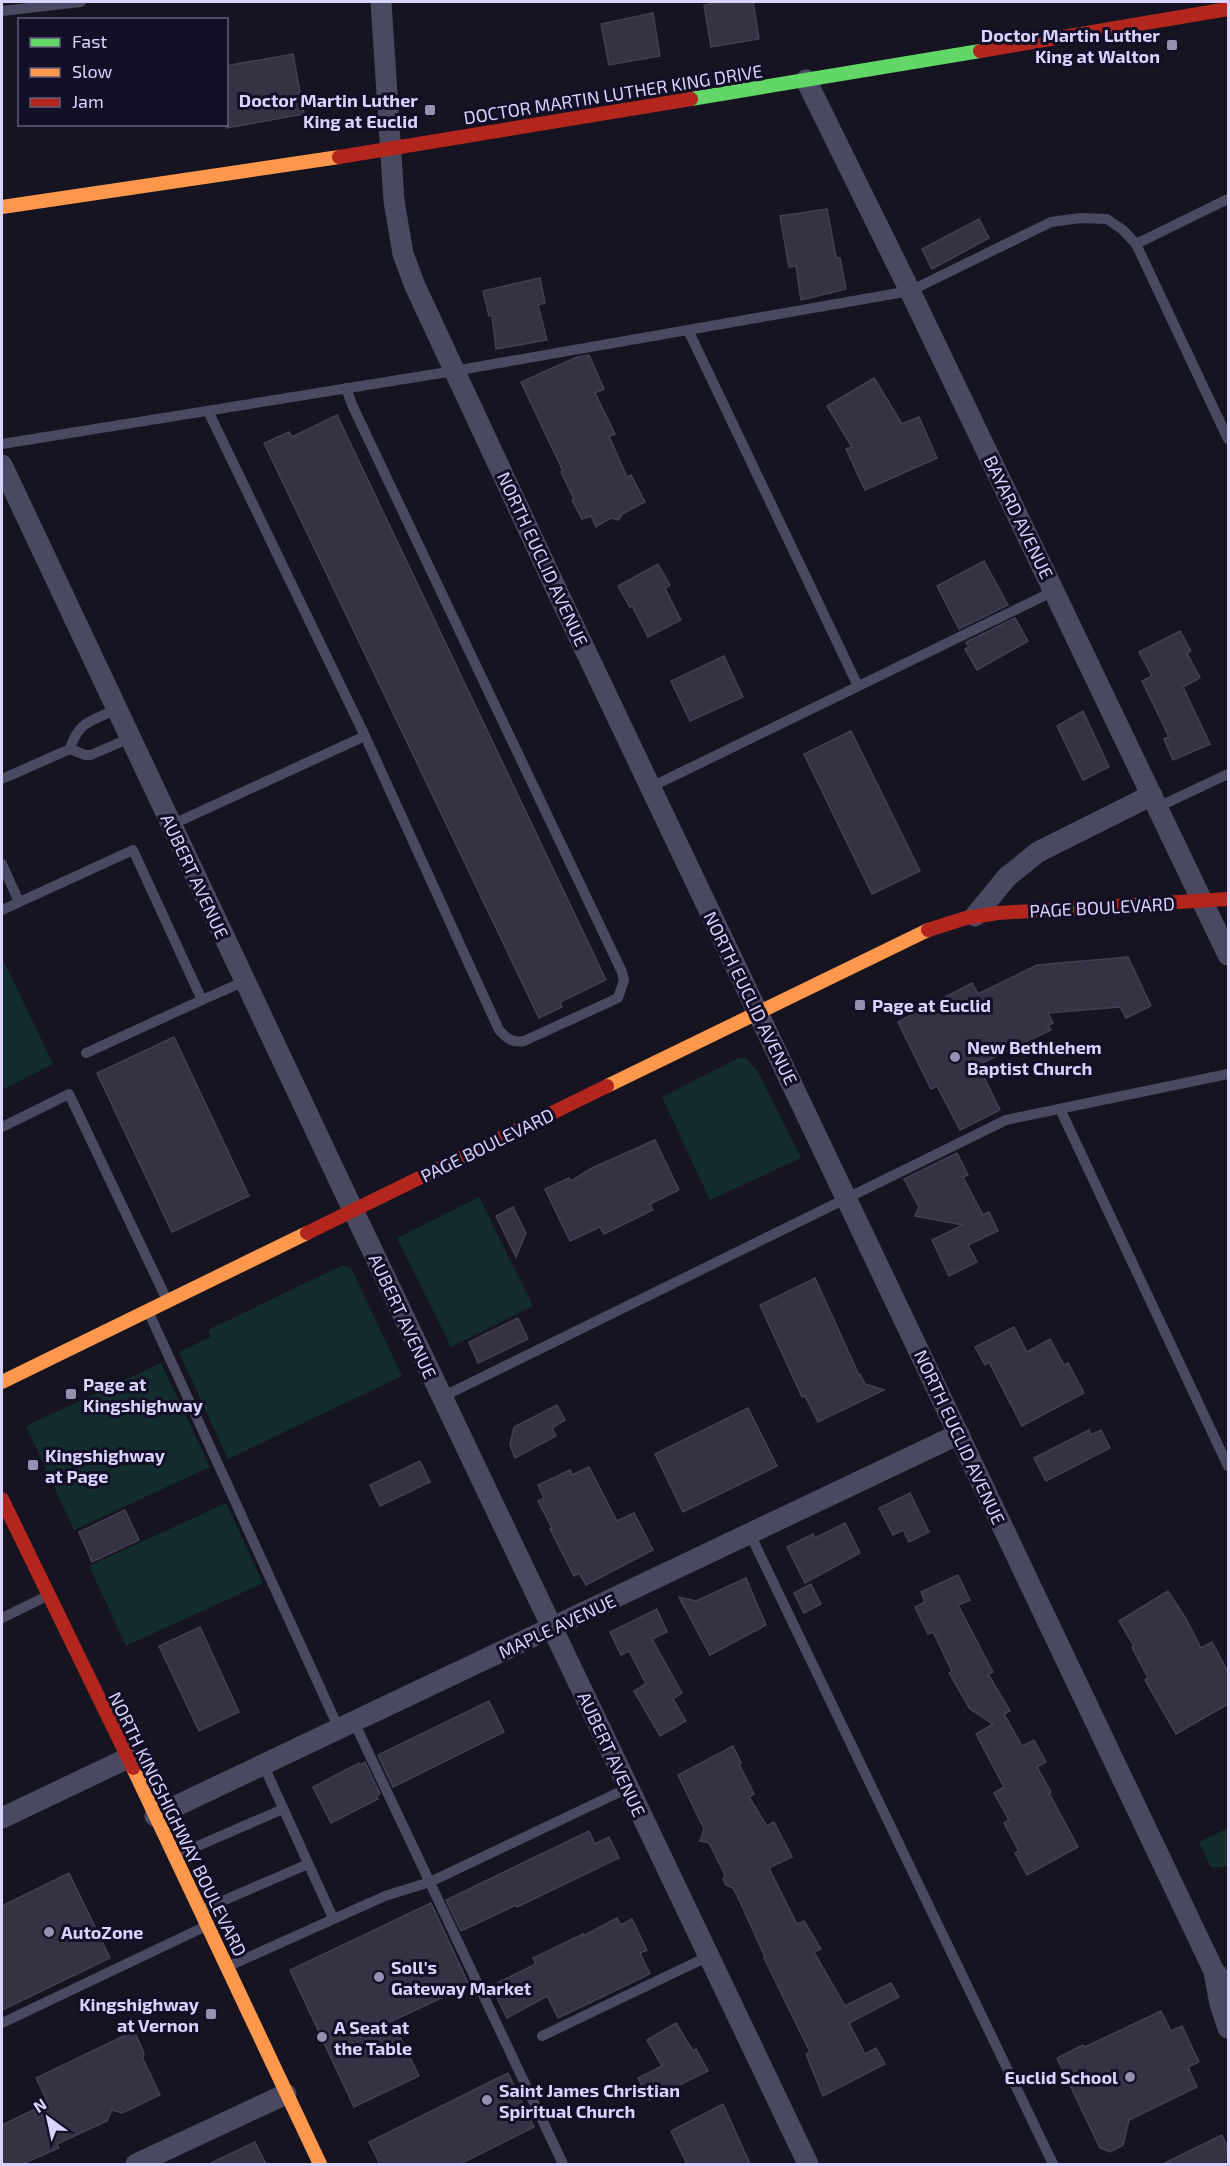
<svg xmlns="http://www.w3.org/2000/svg" width="1230" height="2166" font-family="'Exo 2',sans-serif">
<style>
.green{fill:#132c2d}
.building{fill:#343243;stroke:#433f54;stroke-width:1.5}
.lines{fill:none;stroke-linecap:round;stroke-linejoin:round}
.lane{stroke:#4a4962;stroke-width:10}
.street{stroke:#4a4962;stroke-width:21}
.fast{stroke:#63d668;stroke-width:14}
.slow{stroke:#ff974d;stroke-width:14}
.jam{stroke:#b3261e;stroke-width:14}
.poi-dot{fill:#9591b1;stroke:#130f26;stroke-width:2}
.labels{text-anchor:middle;dominant-baseline:central;stroke-width:6;stroke-linejoin:round;paint-order:stroke}
.poi-label{font-size:18px;font-weight:bold;fill:#d9d4ff;stroke:#130f26;text-anchor:start}
.street-label{font-size:18px;fill:#d9d4ff;stroke:#130f26}
</style>
<rect width="100%" height="100%" fill="#161421"/>
<g class="green">
<polygon points="2,957 53,1064 2,1090"/>
<polygon points="739,1058 746,1058 758,1072 801,1158 710,1200 662,1097"/>
<polygon points="479,1197 533,1306 451,1347 397,1238"/>
<polygon points="343,1265 351,1268 402,1376 228,1459 179,1352 211,1337 208,1330"/>
<polygon points="161,1363 210,1467 74,1530 26,1426"/>
<polygon points="226,1503 263,1583 126,1646 89,1566"/>
<polygon points="1228,1828 1228,1866 1214,1868 1210,1866 1199,1842"/>
</g>
<g class="building">
<polygon points="721,2 753,2 759,39 711,47 704,5"/>
<polygon points="653,13 660,56 609,65 601,24"/>
<polygon points="293,54 304,114 226,128 226,66"/>
<polygon points="827,209 836,257 840,258 846,289 801,300 796,266 789,267 780,216"/>
<polygon points="979,219 989,238 932,269 922,249"/>
<polygon points="540,278 545,303 538,305 547,340 496,349 492,316 489,316 483,291"/>
<polygon points="589,355 604,389 595,393 615,434 609,436 627,477 631,475 645,502 622,514 619,520 610,518 596,527 591,516 582,519 572,500 574,499 561,472 563,471 521,382 577,357"/>
<polygon points="874,378 902,424 919,417 937,458 865,490 846,449 852,447 827,406"/>
<polygon points="337,415 606,980 560,1002 562,1007 539,1018 264,443 289,432 292,437"/>
<polygon points="984,561 1008,605 959,629 937,586"/>
<polygon points="658,564 670,585 665,588 681,620 648,637 632,606 630,607 618,586"/>
<polygon points="1015,618 1028,641 977,670 965,649 969,647 966,642"/>
<polygon points="1180,631 1191,651 1187,653 1200,678 1183,687 1210,744 1173,760 1164,739 1169,737 1142,681 1152,676 1139,652"/>
<polygon points="724,656 743,697 690,721 671,681"/>
<polygon points="1083,711 1109,767 1083,780 1057,726"/>
<polygon points="851,731 920,871 872,894 804,754"/>
<polygon points="1128,957 1151,1006 1126,1018 1120,1007 1048,1013 1053,1023 1048,1025 1051,1030 978,1065 1000,1110 960,1130 937,1086 931,1089 898,1022 972,983 978,994 1037,965"/>
<polygon points="174,1037 249,1196 172,1232 97,1073"/>
<polygon points="655,1140 679,1190 650,1204 653,1210 604,1234 600,1227 570,1241 545,1189 569,1178 571,1181 592,1168"/>
<polygon points="957,1153 968,1175 963,1177 983,1215 989,1212 998,1231 968,1245 977,1262 949,1276 932,1240 963,1225 915,1216 919,1207 904,1179"/>
<polygon points="513,1207 526,1233 516,1257 496,1216"/>
<polygon points="815,1278 859,1375 860,1374 865,1384 884,1390 818,1422 805,1396 802,1397 760,1305"/>
<polygon points="518,1318 528,1339 478,1363 469,1342"/>
<polygon points="1014,1327 1027,1352 1050,1339 1064,1365 1068,1363 1084,1393 1022,1426 989,1362 985,1365 975,1347"/>
<polygon points="557,1405 565,1420 552,1428 556,1436 515,1458 510,1445 514,1427"/>
<polygon points="748,1408 777,1466 683,1512 655,1454"/>
<polygon points="1089,1430 1091,1435 1101,1430 1110,1448 1046,1481 1034,1458"/>
<polygon points="420,1461 430,1482 380,1506 370,1485"/>
<polygon points="589,1467 617,1521 634,1513 653,1550 586,1585 579,1573 574,1576 550,1529 552,1528 538,1501 544,1498 538,1485 570,1470 572,1475"/>
<polygon points="910,1493 929,1532 909,1542 903,1530 893,1535 879,1508"/>
<polygon points="125,1510 139,1540 92,1562 79,1532"/>
<polygon points="845,1523 860,1553 805,1583 787,1547 813,1534 815,1538"/>
<polygon points="958,1575 970,1600 958,1605 993,1672 988,1674 1010,1711 1004,1714 1022,1746 1034,1740 1046,1762 1037,1767 1051,1792 1049,1793 1078,1847 1027,1875 1015,1853 1019,1851 1004,1823 1009,1820 994,1793 1004,1787 976,1734 993,1724 970,1709 949,1673 952,1671 933,1632 928,1634 915,1607 925,1602 921,1592"/>
<polygon points="746,1578 766,1625 710,1655 679,1597 696,1601"/>
<polygon points="811,1584 821,1604 804,1613 794,1593"/>
<polygon points="1168,1591 1186,1619 1201,1648 1212,1642 1228,1672 1228,1704 1176,1734 1145,1680 1148,1678 1132,1647 1134,1646 1119,1621"/>
<polygon points="657,1609 667,1632 652,1639 682,1693 673,1699 686,1721 660,1736 634,1691 646,1684 629,1651 621,1655 610,1632"/>
<polygon points="200,1627 239,1712 199,1731 159,1646"/>
<polygon points="489,1701 504,1732 393,1787 378,1755"/>
<polygon points="733,1746 741,1763 739,1764 754,1794 749,1797 767,1826 774,1822 792,1857 769,1868 797,1924 804,1921 821,1949 814,1952 845,2006 891,1983 899,1997 849,2023 865,2054 876,2048 885,2064 823,2096 806,2054 810,2052 764,1958 765,1957 741,1904 733,1888 726,1885 723,1879 725,1875 709,1843 700,1841 704,1829 678,1775"/>
<polygon points="365,1762 380,1794 376,1796 378,1799 331,1823 313,1787 359,1763 360,1765"/>
<polygon points="589,1831 595,1844 609,1837 619,1858 517,1907 516,1905 461,1931 446,1900"/>
<polygon points="69,1873 110,1958 2,2010 2,1906"/>
<polygon points="431,1903 469,1985 392,2021 419,2076 354,2107 290,1970"/>
<polygon points="617,1918 621,1925 632,1919 647,1950 640,1953 650,1974 558,2018 547,1996 507,2018 491,1986 536,1964 533,1958 583,1934 583,1936"/>
<polygon points="1161,2011 1171,2031 1182,2026 1199,2062 1188,2067 1197,2087 1129,2120 1123,2145 1110,2152 1100,2148 1057,2058 1083,2045 1085,2047"/>
<polygon points="676,2023 693,2051 696,2049 708,2071 649,2100 638,2078 662,2066 647,2040"/>
<polygon points="134,2031 144,2053 143,2059 160,2095 122,2113 112,2110 107,2121 57,2144 59,2148 22,2164 2,2164 2,2125 48,2103 36,2078"/>
<polygon points="508,2073 534,2127 460,2164 380,2164 369,2142"/>
<polygon points="723,2104 750,2164 687,2164 671,2131"/>
<polygon points="1222,2135 1228,2149 1228,2164 1163,2164"/>
<polygon points="255,2142 266,2164 209,2164"/>
</g>
<g class="lines">
<g class="lane">
<polyline points="2,11 81,2"/>
<polyline points="1136,244 1228,199"/>
<polyline points="688,330 858,686"/>
<path d="M346 388 353 407 622 972 624 980 618 998 524 1041C513 1043 507 1039 499 1030L365 736"/>
<polyline points="2,444 454,371 910,291 1051,222 1080,218 1107,219 1123,230 1136,244 1228,439"/>
<path d="M70 749C79 720 91 722 117 709"/>
<polyline points="2,779 70,749 85,755 91,755 130,738"/>
<polyline points="651,787 1054,591"/>
<polyline points="1158,807 1228,774"/>
<polyline points="171,825 365,736 208,411"/>
<polyline points="2,864 19,902"/>
<polyline points="2,910 133,850 202,1000 245,981"/>
<polyline points="86,1053 202,1000"/>
<polyline points="1060,1109 1228,1466"/>
<polyline points="2,1127 69,1094 166,1298"/>
<polyline points="149,1313 339,1729"/>
<polyline points="442,1397 1006,1120 1228,1074"/>
<polyline points="750,1534 1053,2164"/>
<polyline points="2,1618 45,1597"/>
<polyline points="354,1722 563,2164"/>
<polyline points="263,1764 333,1918"/>
<polyline points="177,1855 283,1809"/>
<polyline points="204,1909 308,1864"/>
<polyline points="229,1966 385,1896 430,1882 628,1788"/>
<polyline points="2,2023 204,1927"/>
<polyline points="542,2036 709,1956"/>
</g>
<g class="street">
<polyline points="381,2 394,201 403,254 415,286 559,595 1213,1969 1228,1990"/>
<polyline points="806,80 910,291 1228,955"/>
<polyline points="2,465 353,1210 808,2164"/>
<polyline points="975,916 1007,877 1038,852 1152,795"/>
<polyline points="155,1816 959,1434"/>
<polyline points="2,1818 128,1758"/>
<polyline points="1214,1972 1220,2004 1228,2028"/>
<polyline points="136,2164 286,2094"/>
</g>
<polyline class="fast" points="691,99 980,51"/>
<g class="slow">
<polyline points="2,207 339,157"/>
<polyline points="607,1086 928,930"/>
<polyline points="2,1382 307,1233"/>
<polyline points="133,1768 320,2164"/>
</g>
<g class="jam">
<polyline points="980,51 1228,9"/>
<polyline points="339,157 691,99"/>
<polyline points="928,930 966,918 998,913 1228,899"/>
<polyline points="307,1233 607,1086"/>
<polyline points="2,1499 133,1768"/>
</g>
</g>
<g class="poi-dot">
<rect x="1166" y="39" width="12" height="12" rx="3"/>
<rect x="424" y="104" width="12" height="12" rx="3"/>
<rect x="854" y="999" width="12" height="12" rx="3"/>
<circle cx="955" cy="1057" r="6"/>
<rect x="65" y="1388" width="12" height="12" rx="3"/>
<rect x="27" y="1459" width="12" height="12" rx="3"/>
<circle cx="49" cy="1932" r="6"/>
<circle cx="379" cy="1977" r="6"/>
<rect x="205" y="2008" width="12" height="12" rx="3"/>
<circle cx="322" cy="2037" r="6"/>
<circle cx="1130" cy="2077" r="6"/>
<circle cx="487" cy="2100" r="6"/>
</g>
<g class="labels">
<g class="poi-label">
<text x="1160" y="35" text-anchor="end">Doctor Martin Luther<tspan x="1160" dy="21">King at Walton</tspan></text>
<text x="418" y="100" text-anchor="end">Doctor Martin Luther<tspan x="418" dy="21">King at Euclid</tspan></text>
<text x="872" y="1005">Page at Euclid</text>
<text x="967" y="1047">New Bethlehem<tspan x="967" dy="21">Baptist Church</tspan></text>
<text x="83" y="1384">Page at<tspan x="83" dy="21">Kingshighway</tspan></text>
<text x="45" y="1455">Kingshighway<tspan x="45" dy="21">at Page</tspan></text>
<text x="61" y="1932">AutoZone</text>
<text x="391" y="1967">Soll's<tspan x="391" dy="21">Gateway Market</tspan></text>
<text x="199" y="2004" text-anchor="end">Kingshighway<tspan x="199" dy="21">at Vernon</tspan></text>
<text x="334" y="2027">A Seat at<tspan x="334" dy="21">the Table</tspan></text>
<text x="1118" y="2077" text-anchor="end">Euclid School</text>
<text x="499" y="2090">Saint James Christian<tspan x="499" dy="21">Spiritual Church</tspan></text>
</g>
<g class="street-label">
<text transform="translate(613 94) rotate(-9)">DOCTOR MARTIN LUTHER KING DRIVE</text>
<text transform="translate(1019 517) rotate(64)">BAYARD AVENUE</text>
<text transform="translate(543 559) rotate(65)">NORTH EUCLID AVENUE</text>
<text transform="translate(195 876) rotate(65)">AUBERT AVENUE</text>
<text transform="translate(1102 907) rotate(-3)">PAGE BOULEVARD</text>
<text transform="translate(751 998) rotate(64)">NORTH EUCLID AVENUE</text>
<text transform="translate(487 1145) rotate(-26)">PAGE BOULEVARD</text>
<text transform="translate(403 1316) rotate(65)">AUBERT AVENUE</text>
<text transform="translate(960 1437) rotate(65)">NORTH EUCLID AVENUE</text>
<text transform="translate(557 1626) rotate(-25)">MAPLE AVENUE</text>
<text transform="translate(612 1754) rotate(65)">AUBERT AVENUE</text>
<text transform="translate(178 1824) rotate(64)">NORTH KINGSHIGHWAY BOULEVARD</text>
</g>
</g>
<rect width="1230" height="2166" fill="none" stroke="#d9d4ff" stroke-width="6"/>
<rect x="18" y="18" width="210" height="108" fill="#130f26" stroke="#625e7d" stroke-width="1.5"/>
<rect x="30" y="38" width="30" height="9" fill="#63d668" stroke="#625e7d" stroke-width="1.5"/>
<text x="72" y="48" font-size="18" fill="#d9d4ff">Fast</text>
<rect x="30" y="68" width="30" height="9" fill="#ff974d" stroke="#625e7d" stroke-width="1.5"/>
<text x="72" y="78" font-size="18" fill="#d9d4ff">Slow</text>
<rect x="30" y="98" width="30" height="9" fill="#b3261e" stroke="#625e7d" stroke-width="1.5"/>
<text x="72" y="108" font-size="18" fill="#d9d4ff">Jam</text>
<g transform="translate(48 2118) rotate(327)" stroke="#130f26" stroke-width="4.5" paint-order="stroke">
<path d="M0-4.5L10 22L0 15L-10 22Z" fill="#d9d4ff"/>
<text y="-9" font-size="16" font-weight="bold" text-anchor="middle" fill="#d9d4ff">N</text>
</g>
</svg>
